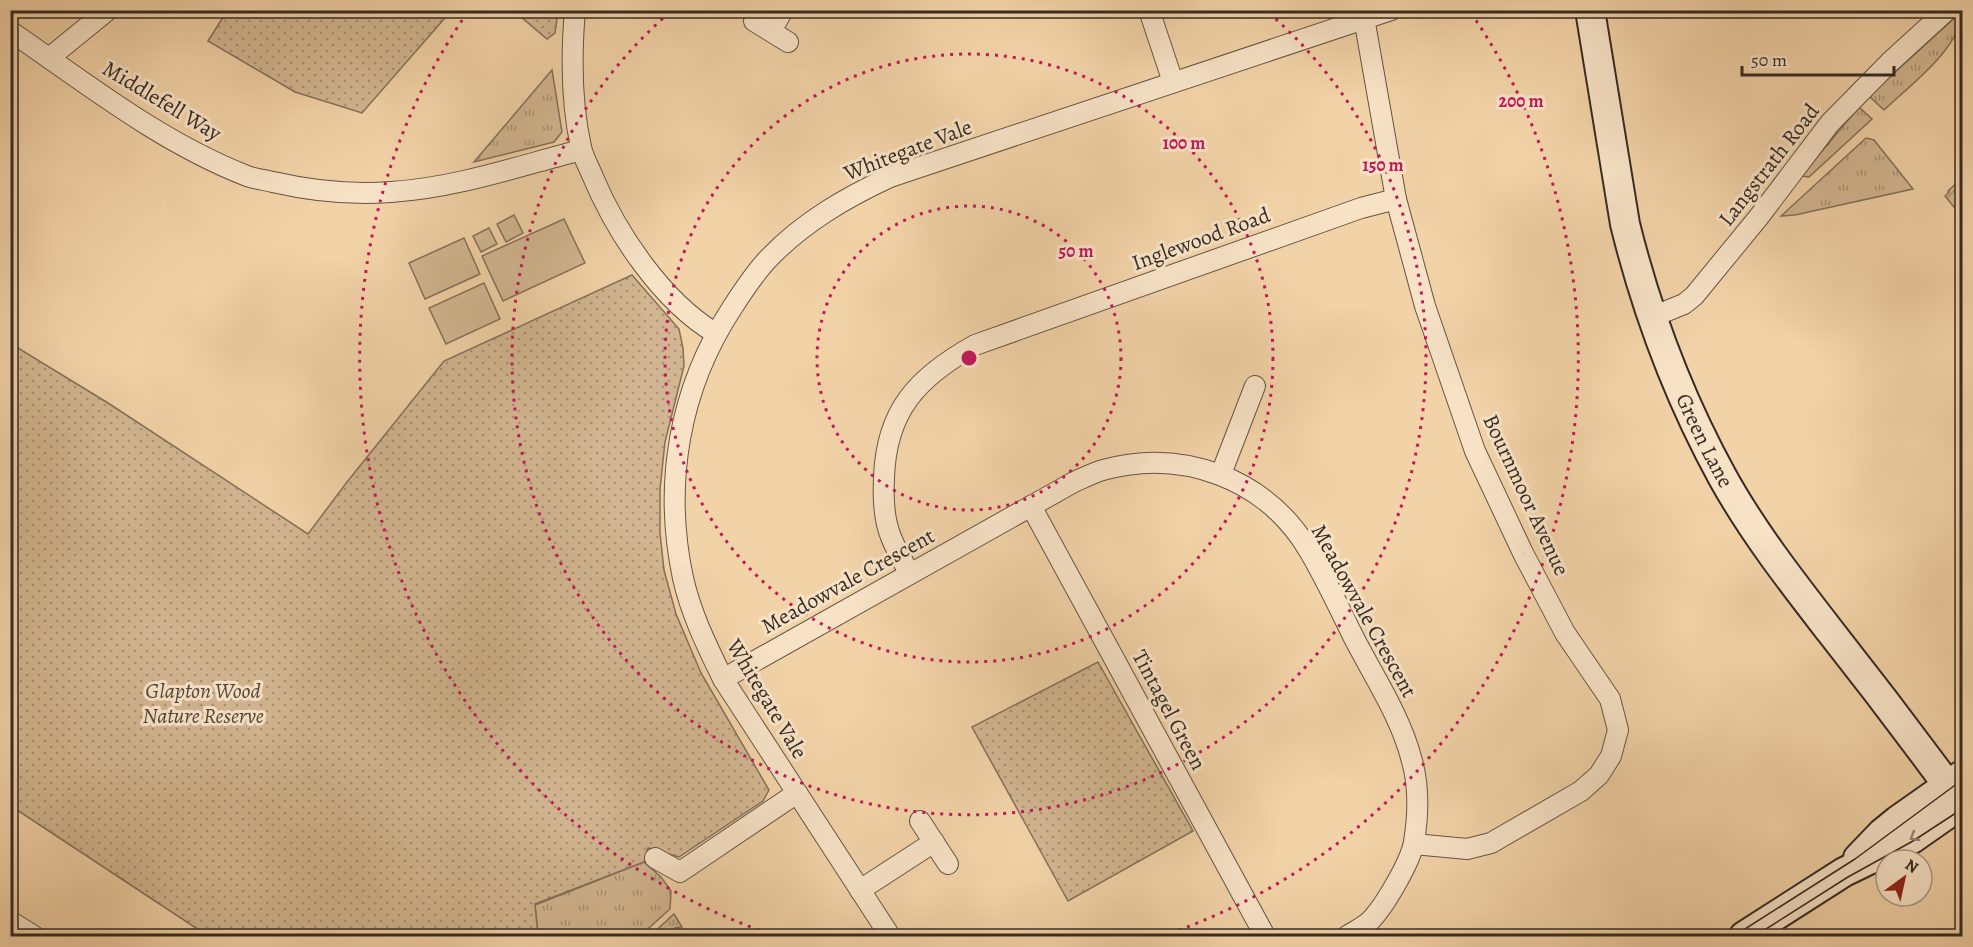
<svg xmlns="http://www.w3.org/2000/svg" width="1973" height="947" font-family="Alegreya,serif">
<style>
.grass{fill:url(#grass-tufts);stroke:#84705a;stroke-width:1.5}
.park{fill:url(#park-dots);stroke:#84705a;stroke-width:1.5}
.garden{fill:url(#garden-furrows);stroke:#84705a;stroke-width:1.5}
.pitch{fill:#d2b691;stroke:#84705a;stroke-width:1.5}
.lines{fill:none;stroke-linecap:round;stroke-linejoin:round}
.street-casing{stroke:#655545;stroke-width:22}
.secondary-casing{stroke:#362b24;stroke-width:32}
.street{stroke:#f7e2c6;stroke-width:20}
.secondary{stroke:#f7e2c6;stroke-width:28}
.tram{stroke:#362b24;stroke-width:1.5}
.oneway{stroke:#968675}
.ring{fill:none;stroke:#c2185b;stroke-width:3;stroke-dasharray:3 6}
.labels{text-anchor:middle;dominant-baseline:central;stroke-width:6;stroke-linejoin:round;paint-order:stroke}
.street-label{font-size:22px;fill:#362b24;stroke:#f7e2c6}
.park-label{font-size:22px;font-style:italic;fill:#55473a;stroke:#f7e2c6}
.centre{fill:#c2185b;stroke:#f7e2c6;stroke-width:3}
.ring-label{font-size:18px;text-anchor:middle;font-weight:bold;fill:#c2185b;stroke:#f7e2c6;stroke-width:6;stroke-linejoin:round;paint-order:stroke}
</style>
<defs>
<pattern id="grass-tufts" width="24" height="20" patternUnits="userSpaceOnUse" patternTransform="scale(1.5)"><rect width="24" height="20" fill="#d2b691"/><path d="M3 7l-1-3M5 7V3M7 7l1-3M15 17l-1-3M17 17v-4M19 17l1-3" fill="none" stroke="#ab9476"/></pattern>
<pattern id="park-dots" width="8" height="8" patternUnits="userSpaceOnUse" patternTransform="scale(1.5)"><rect width="8" height="8" fill="#d2b691"/><path d="M2 2h.1M6 6h.1" fill="none" stroke="#ab9476" stroke-width="1.8" stroke-linecap="round"/></pattern>
<pattern id="garden-furrows" width="10" height="10" patternUnits="userSpaceOnUse" patternTransform="scale(1.5)"><rect width="10" height="10" fill="#d2b691"/><path d="M-1 1l2-2M0 10L10 0M9 11l2-2" fill="none" stroke="#ab9476"/></pattern>
</defs>
<rect width="100%" height="100%" fill="#f2d2a7"/>
<filter id="stains"><feTurbulence type="fractalNoise" baseFrequency=".00333" numOctaves="4"/><feColorMatrix values="0 0 0 0 .2 0 0 0 0 .09 0 0 0 0 .02 0 0 0 .5 -.17"/></filter>
<radialGradient id="worn" r=".72"><stop offset=".6" stop-color="#630" stop-opacity="0"/><stop offset="1" stop-color="#630" stop-opacity=".3"/></radialGradient>
<g class="grass">
<path d="M1962 11C1962 47 1909 86 1884 110L1869 96Z"/>
<polygon points="552,70 562,132 554,142 474,162"/>
<polygon points="1859,107 1872,119 1809,177 1801,176"/>
<polygon points="1866,138 1874,140 1913,189 1795,215 1781,216"/>
<polygon points="644,862 661,877 671,891 670,909 640,936 538,936 535,905"/>
<polygon points="674,914 682,927 675,928 675,936 650,936"/>
</g>
<g class="park">
<polygon points="227,11 227,10 451,11 362,113 295,92 208,41"/>
<polygon points="514,11 558,11 555,33 547,39"/>
<polygon points="632,275 679,329 683,348 684,366 665,442 660,489 660,533 664,570 676,614 701,673 769,790 763,801 679,857 648,848 644,862 535,904 538,936 208,936 11,806 10,343 108,403 308,534 347,482 444,361"/>
<polygon points="1098,662 1193,831 1068,901 972,727"/>
</g>
<polygon class="garden" points="1962,178 1962,217 1945,196 1949,192 1948,191"/>
<g class="pitch">
<polygon points="514,215 523,233 506,242 497,224"/>
<polygon points="564,219 585,263 503,301 482,256"/>
<polygon points="489,228 497,244 481,252 473,236"/>
<polygon points="464,238 480,274 425,299 409,263"/>
<polygon points="484,283 500,319 446,344 429,308"/>
</g>
<g class="lines">
<g class="street-casing">
<g id="street">
<path d="M575 10C571 56 571 102 581 147 583 157 589 167 593 177 617 234 662 301 715 333"/>
<polyline points="1149,10 1173,82"/>
<polyline points="1364,18 1396,199 1425,306 1475,451 1523,553 1565,633 1610,699 1618,730 1611,756 1599,775 1581,791 1491,843 1467,849 1414,844"/>
<polyline points="754,21 788,42"/>
<path d="M10 31C86 83 160 142 247 176 255 179 265 180 273 182 312 191 351 195 391 192 456 188 519 166 581 150"/>
<polyline points="771,31 783,10"/>
<polyline points="49,58 108,10"/>
<polyline points="1652,317 1684,304 1694,296 1758,218 1830,123 1890,62 1947,10"/>
<polyline points="1221,474 1255,386"/>
<polyline points="1031,506 1265,936"/>
<path d="M910 574C903 562 896 550 891 537 884 520 883 497 884 478 886 410 918 377 975 345L1361 208 1396 199"/>
<path d="M723 679 1074 482C1083 478 1093 473 1103 470 1182 448 1265 478 1308 549 1325 577 1339 608 1354 638 1374 677 1401 717 1412 761 1419 786 1418 817 1414 842 1411 861 1384 907 1370 921 1363 927 1355 931 1347 936"/>
<polyline points="920,821 948,864"/>
<polyline points="655,858 680,872 797,793"/>
<polyline points="860,890 934,842"/>
<polyline points="10,921 34,936"/>
<path d="M890 936 723 679C707 646 691 614 683 578 663 484 679 389 732 308 743 291 755 272 770 257 804 222 845 198 890 177L1391 10"/>
</g>
</g>
<g class="secondary-casing">
<g id="secondary">
<path id="s1" d="M1590 10 1625 224C1647 313 1679 398 1723 478 1753 532 1792 582 1830 631 1875 688 1919 746 1962 805"/>
<polyline points="1858,858 1882,833 1898,820 1962,775"/>
<polyline points="1744,936 1844,872 1912,839 1962,804"/>
</g>
</g>
<use href="#street" class="street"/>
<use href="#secondary" class="secondary"/>
<g class="tram">
<polyline points="1734,936 1855,859 1962,780"/>
<polyline points="1755,936 1848,877 1913,841 1962,809"/>
</g>
</g>
<defs><path id="oneway-chevron" d="M-2-3.5L2.5 0L-2 3.5" fill="none" stroke-width="1.6" stroke-linecap="round" stroke-linejoin="round" transform="scale(1.5)"/></defs>
<use class="oneway" href="#oneway-chevron" transform="translate(1914 837) rotate(149)"/>
<g class="ring">
<circle cx="969" cy="358" r="152"/>
<circle cx="969" cy="358" r="304"/>
<path d="M1269 13A457 457 0 1 1 669 13"/>
<path d="M776 936A609 609 0 0 1 467 13M1471 13A609 609 0 0 1 1162 936"/>
</g>
<g class="labels">
<g class="street-label">
<text transform="translate(162 101) rotate(31)">Middlefell Way</text>
<text transform="translate(908 150) rotate(-21)">Whitegate Vale</text>
<text transform="translate(1769 165) rotate(-52)">Langstrath Road</text>
<text transform="translate(1201 239) rotate(-20)">Inglewood Road</text>
<text stroke="none"><textPath href="#s1" startOffset="448">Green Lane</textPath></text>
<text transform="translate(1526 495) rotate(65)">Bournmoor Avenue</text>
<text transform="translate(848 581) rotate(-29)">Meadowvale Crescent</text>
<text transform="translate(1364 611) rotate(61)">Meadowvale Crescent</text>
<text transform="translate(767 699) rotate(59)">Whitegate Vale</text>
<text transform="translate(1169 710) rotate(62)">Tintagel Green</text>
</g>
<g class="park-label">
<text x="203" y="691">Glapton Wood<tspan x="203" dy="25">Nature Reserve</tspan></text>
</g>
</g>
<circle cx="969" cy="358" r="9" class="centre"/>
<g class="ring-label">
<text x="1521" y="107">200 m</text>
<text x="1184" y="149">100 m</text>
<text x="1383" y="171">150 m</text>
<text x="1076" y="257">50 m</text>
</g>
<rect width="1973" height="947" fill="none" stroke="#f2d2a7" stroke-width="36"/>
<rect x="12" y="12" width="1949" height="923" fill="none" stroke="#362b24" stroke-width="3"/>
<rect x="18" y="18" width="1937" height="911" fill="none" stroke="#362b24" stroke-width="1.5"/>
<g transform="translate(1904 878) rotate(33)"><circle r="28" fill="#f7e2c6" stroke="#aa9985" stroke-width="1.5"/>
<path d="M0-4.5L10 22L0 15L-10 22Z" fill="#8f2418"/>
<text y="-9" font-size="16" font-weight="bold" text-anchor="middle" fill="#362b24">N</text>
</g>
<path d="M1742 66v9h152v-9" fill="none" stroke="#362b24" stroke-width="3"/>
<text x="1751" y="66" font-size="18" fill="#362b24" stroke="#f7e2c6" stroke-width="4.5" paint-order="stroke">50 m</text>
<rect width="100%" height="100%" filter="url(#stains)"/>
<rect width="100%" height="100%" fill="url(#worn)"/>
</svg>
